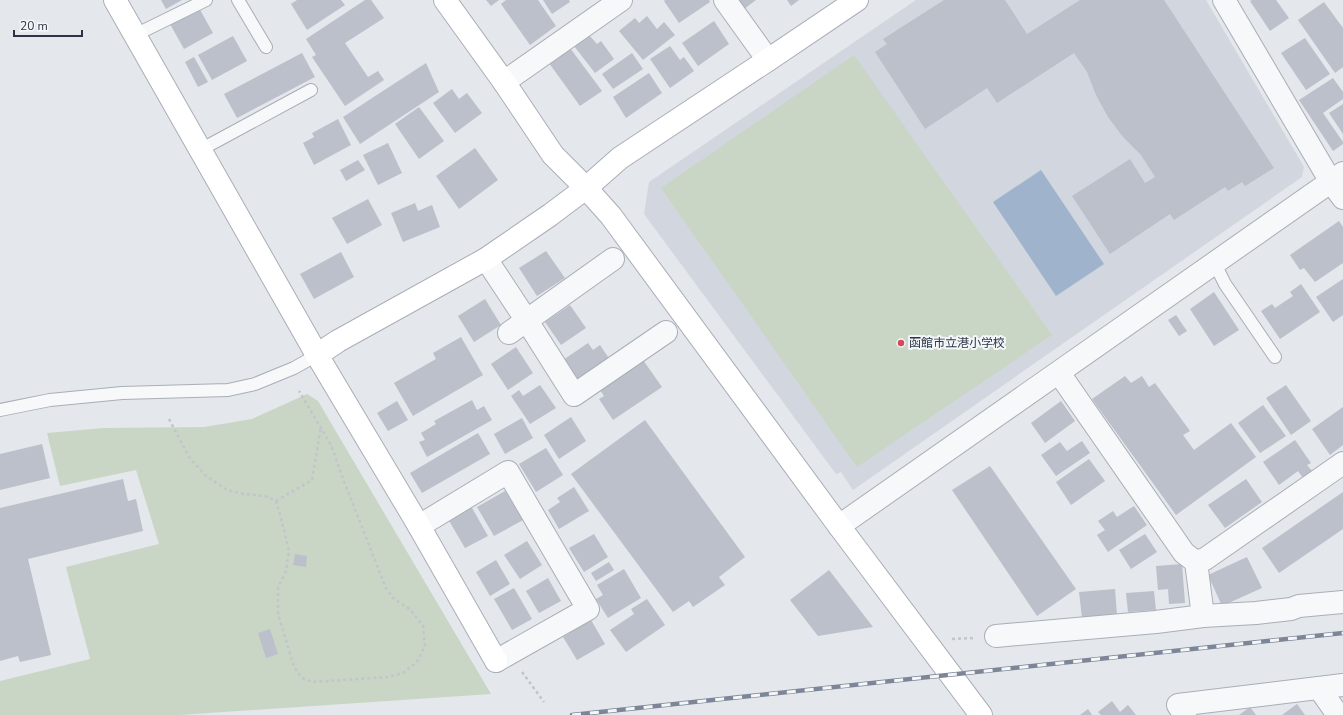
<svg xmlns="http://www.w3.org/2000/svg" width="1343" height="715" font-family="'Nunito Sans','Noto Sans JP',sans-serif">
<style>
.built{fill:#d2d6de}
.green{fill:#c9d6c5}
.water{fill:#9fb4cc}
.building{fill:#bbc0ca}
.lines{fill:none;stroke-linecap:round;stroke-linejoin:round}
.lane-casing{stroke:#a9aeb7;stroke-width:14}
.street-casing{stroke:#a9aeb7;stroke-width:24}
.secondary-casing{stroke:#a9aeb7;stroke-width:24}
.path{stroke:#c2c5cb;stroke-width:2.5;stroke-dasharray:3 3;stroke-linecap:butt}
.lane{stroke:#f7f8fa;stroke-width:12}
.street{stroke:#f7f8fa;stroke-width:22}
.secondary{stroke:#fff;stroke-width:22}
.rail-casing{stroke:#7d8696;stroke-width:4.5}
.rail{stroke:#f4f6f9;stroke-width:3;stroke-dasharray:9;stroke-linecap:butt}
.poi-dot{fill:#d1495b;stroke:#f4f6f9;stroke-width:1.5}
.labels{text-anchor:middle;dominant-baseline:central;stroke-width:4;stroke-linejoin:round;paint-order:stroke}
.poi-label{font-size:12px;fill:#2b3445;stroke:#f4f6f9;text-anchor:start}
</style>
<rect width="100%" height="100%" fill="#e4e7ec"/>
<polygon class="built" points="916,0 1206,0 1304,167 1302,177 853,490 841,472 836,474 644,214 649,182"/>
<g class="green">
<polygon points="854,55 1052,335 857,467 661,188"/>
<polygon points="307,394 318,401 491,694 180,715 0,715 0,681 90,659 66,567 159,544 136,470 60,486 47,433 104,428 204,427 252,419"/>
</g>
<polygon class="water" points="1041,170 1104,264 1056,296 993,202"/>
<g class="building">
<polygon points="161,0 182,0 166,9"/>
<polygon points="297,0 341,0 345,5 307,30 291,4"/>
<polygon points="365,0 371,0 384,18 345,43 368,77 378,71 384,80 345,106 312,57 316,55 306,39"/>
<polygon points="486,0 499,0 491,6"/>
<polygon points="506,0 538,0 556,26 530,45 501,4"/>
<polygon points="543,0 569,0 570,2 552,14"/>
<polygon points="665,0 709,0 710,2 679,23 664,1"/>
<polygon points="738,0 756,0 744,9"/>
<polygon points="787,0 799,0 791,6"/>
<polygon points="944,0 1005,0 1027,34 1080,0 1164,0 1274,168 1245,186 1242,182 1228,191 1225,187 1174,220 1170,214 1110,254 1072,196 1130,159 1145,183 1155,177 1141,155 1123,137 1108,117 1096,95 1087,72 1074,53 997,103 987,88 925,129 875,52 887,44 883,39"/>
<polygon points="1252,0 1276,0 1289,18 1270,31 1250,1"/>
<polygon points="1324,2 1343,28 1343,67 1335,73 1298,20"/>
<polygon points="199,8 213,33 184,49 170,24"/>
<polygon points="647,16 657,29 664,22 675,35 643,60 619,31 635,18 639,23"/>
<polygon points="714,21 729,44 698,66 682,43"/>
<polygon points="589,35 597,44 601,41 614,59 595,73 574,46"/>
<polygon points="233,36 247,61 212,80 198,55"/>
<polygon points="1305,38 1330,74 1306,90 1281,53"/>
<polygon points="670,46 680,60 684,57 694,71 670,88 650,59"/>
<polygon points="570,48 602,91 580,106 549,63"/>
<polygon points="302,53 315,77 237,118 224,94"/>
<polygon points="632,53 643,69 613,89 602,74"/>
<polygon points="194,57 208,82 198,87 185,62"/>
<polygon points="426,63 439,92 360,144 343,117"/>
<polygon points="649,73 662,93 626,118 613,97"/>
<polygon points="1333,78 1343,92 1343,99 1323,113 1343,142 1343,144 1333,151 1299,100"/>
<polygon points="452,89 459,99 467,93 482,113 455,133 433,103"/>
<polygon points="1343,104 1343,134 1329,113"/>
<polygon points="419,107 444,141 419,159 395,124"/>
<polygon points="338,119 351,145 314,165 303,143 314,137 312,133"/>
<polygon points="388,143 402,173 378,185 363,155"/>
<polygon points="475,148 498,180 459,209 436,176"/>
<polygon points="358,160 365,170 346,181 340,170"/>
<polygon points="368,199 382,225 347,244 332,218"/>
<polygon points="415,203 418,211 432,205 440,227 403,242 391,213"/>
<polygon points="1339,221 1343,227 1343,263 1315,282 1304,268 1300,270 1290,255"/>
<polygon points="546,251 565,278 537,296 519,268"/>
<polygon points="341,252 354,277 314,299 300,274"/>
<polygon points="1343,279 1343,315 1333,322 1316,297"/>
<polygon points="1301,284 1320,312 1280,339 1261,311 1272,304 1275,308 1293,296 1290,292"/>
<polygon points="1214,292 1239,330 1214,346 1190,309"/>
<polygon points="485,299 501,325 474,342 458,316"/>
<polygon points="570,305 586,328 561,345 545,322"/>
<polygon points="1176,315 1187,331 1179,336 1168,320"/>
<polygon points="461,337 483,375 413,416 394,383 436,359 433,353"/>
<polygon points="588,343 593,350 600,345 610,360 579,382 563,360"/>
<polygon points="516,347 533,373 508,390 491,364"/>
<polygon points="643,360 662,387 613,420 599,399 604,396 600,390"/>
<polygon points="1125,376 1131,383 1142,376 1149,387 1155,383 1190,431 1183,435 1194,450 1231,423 1256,457 1176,515 1092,399"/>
<polygon points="540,385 556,408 530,424 511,396 519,390 523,396"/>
<polygon points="1286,385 1311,421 1291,435 1266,398"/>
<polygon points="472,400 477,410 484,406 492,420 427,457 419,442 425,440 421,433 436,424 434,421"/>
<polygon points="397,401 408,420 388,431 377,413"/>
<polygon points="1061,401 1075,421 1045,443 1031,423"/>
<polygon points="1263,405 1286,436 1260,453 1238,423"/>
<polygon points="1343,407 1343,445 1330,455 1312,429"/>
<polygon points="571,417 586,441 559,459 544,435"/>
<polygon points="522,418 533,438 505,454 494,434"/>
<polygon points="645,420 745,557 719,577 725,585 693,607 689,601 673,612 571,474"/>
<polygon points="478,433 490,454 422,493 410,473"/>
<polygon points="1295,440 1311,463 1307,465 1312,471 1303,478 1298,471 1279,485 1263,462"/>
<polygon points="1082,441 1090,453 1056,476 1041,455 1060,442 1067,451"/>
<polygon points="42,444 50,478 0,490 0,454"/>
<polygon points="546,448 563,475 536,492 519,464"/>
<polygon points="1089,459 1105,481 1071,505 1056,482"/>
<polygon points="990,466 1076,589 1037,616 952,490"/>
<polygon points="123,479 128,501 136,499 143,531 28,559 51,655 20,662 18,656 0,661 0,508"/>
<polygon points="1246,479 1262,502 1225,528 1208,505"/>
<polygon points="574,487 589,511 559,529 548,510 560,502 557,498"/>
<polygon points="505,491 523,520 494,536 477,507"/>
<polygon points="1343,492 1343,529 1279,573 1262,548"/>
<polygon points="471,506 488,536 465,548 448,519"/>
<polygon points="1134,506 1147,525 1108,552 1097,535 1105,530 1098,521 1113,511 1117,517"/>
<polygon points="594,534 608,557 584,572 569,548"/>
<polygon points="1145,534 1157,552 1131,569 1119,550"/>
<polygon points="527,541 542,565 520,579 504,555"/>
<polygon points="295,554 307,556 306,567 293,565"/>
<polygon points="1247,557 1262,588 1222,606 1208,575"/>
<polygon points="496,560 510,584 490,596 476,572"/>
<polygon points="609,562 614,570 596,581 591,573"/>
<polygon points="1182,564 1185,603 1169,604 1168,589 1158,590 1156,566"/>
<polygon points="624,569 641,598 608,618 596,599 603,595 597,585"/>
<polygon points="829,570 873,627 818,636 790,600"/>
<polygon points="548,578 561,601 539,613 526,591"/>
<polygon points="514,588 532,619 512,630 494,599"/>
<polygon points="1115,589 1117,615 1082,618 1079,592"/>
<polygon points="1154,591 1156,610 1128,612 1126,593"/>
<polygon points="647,599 665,625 626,652 610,630 634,614 631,609"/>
<polygon points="591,620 605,644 577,660 563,637"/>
<polygon points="270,629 278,654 266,658 258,633"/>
<polygon points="1112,701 1120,712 1128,705 1136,715 1101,715 1098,712"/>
<polygon points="1297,704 1305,715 1282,715"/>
<polygon points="1250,707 1256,715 1239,715"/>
<polygon points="1088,709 1092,715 1080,715"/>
</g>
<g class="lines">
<g class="lane-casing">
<g id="lane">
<polyline points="238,0 266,47"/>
<polyline points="135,35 206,0"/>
<polyline points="200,150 311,90"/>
<polyline points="1215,264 1225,284 1275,357"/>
<polyline points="0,410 50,400 122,393 228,390 255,384 294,368 317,355"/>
</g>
</g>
<g class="street-casing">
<g id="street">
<polyline points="725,0 768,60"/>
<polyline points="1224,0 1331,182 1343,198"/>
<polyline points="504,82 621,0"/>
<polyline points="486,259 527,321 574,395 666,332"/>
<polyline points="509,333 613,259"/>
<polyline points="1059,373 1184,553 1196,562"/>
<polyline points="419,526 508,472 588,609 496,661"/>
<polyline points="839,526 1343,173"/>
<polyline points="1203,616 1196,562 1205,559 1343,463"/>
<polyline points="996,636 1156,622 1203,616 1256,613 1291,609 1299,606 1343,602"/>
<polyline points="1319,688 1338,715"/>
<polyline points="1185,715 1178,705 1343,685"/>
</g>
</g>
<g class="secondary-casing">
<g id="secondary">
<polyline points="115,0 317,355 419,526 496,661"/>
<polyline points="445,0 504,82 553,155 586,188 611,216 839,526 981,715"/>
<polyline points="317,355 338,341 486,259 550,215 586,188 620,158 768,60 857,0"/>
</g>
</g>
<g class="path">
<polyline points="169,419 189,457 205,475 227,490 244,494 265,496 276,501 282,522 289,551 286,571 278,588 278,614 294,667 302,678 313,682 387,677 403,673 417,662 425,646 423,626 411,610 393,598 386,588 345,484 331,445 299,391"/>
<polyline points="276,501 312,480 321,427"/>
<polyline points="952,639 975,638"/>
<polyline points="522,672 544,702"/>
</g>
<use href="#lane" class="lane"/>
<use href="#street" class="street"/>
<use href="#secondary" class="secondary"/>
<g class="rail-casing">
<polyline id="rail" points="572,715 1343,633"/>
</g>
<use href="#rail" class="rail"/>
</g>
<circle class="poi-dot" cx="901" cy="343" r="4"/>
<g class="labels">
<g class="poi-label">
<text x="909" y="343">函館市立港小学校</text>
</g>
</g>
<path d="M14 30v6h68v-6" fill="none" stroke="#2b3445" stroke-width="2"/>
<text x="20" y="30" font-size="12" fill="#2b3445" stroke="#f4f6f9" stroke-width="3" paint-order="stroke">20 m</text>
</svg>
